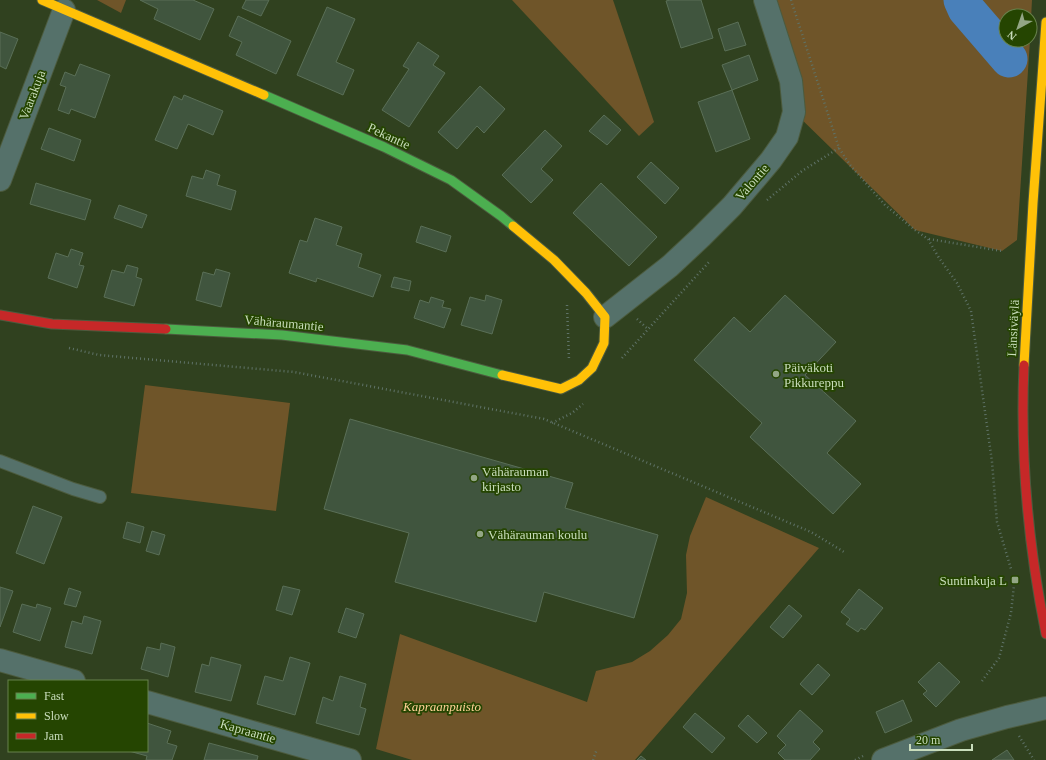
<svg xmlns="http://www.w3.org/2000/svg" width="1046" height="760" font-family="'Times New Roman',serif">
<style>
.green{fill:#6f5529}
.lines{fill:none;stroke-linecap:round;stroke-linejoin:round}
.river{stroke:#4980ba;stroke-width:37}
.building{fill:#40553e;stroke:#5a6f57}
.lane-casing{stroke:#4c5b3e;stroke-width:14}
.street-casing{stroke:#4c5b3e;stroke-width:24}
.fast-casing{stroke:#4c5b3e;stroke-width:11}
.slow-casing{stroke:#4c5b3e;stroke-width:11}
.jam-casing{stroke:#4c5b3e;stroke-width:11}
.path{stroke:#5f7368;stroke-width:2.5;stroke-dasharray:1 3;stroke-linecap:butt}
.lane{stroke:#55716a;stroke-width:12}
.street{stroke:#55716a;stroke-width:22}
.fast{stroke:#4caf50;stroke-width:9}
.slow{stroke:#ffc107;stroke-width:9}
.jam{stroke:#c62828;stroke-width:9}
.poi-dot{fill:#93a685;stroke:#254501;stroke-width:1.5}
.labels{text-anchor:middle;dominant-baseline:central;stroke-width:3.5;stroke-linejoin:round;paint-order:stroke}
.street-label{font-size:13px;fill:#c9ddbc;stroke:#254501}
.poi-label{font-size:13px;fill:#c9ddbc;stroke:#254501;text-anchor:start}
.park-label{font-size:13px;font-style:italic;fill:#ffd197;stroke:#254501}
</style>
<rect width="100%" height="100%" fill="#30411f"/>
<g class="green">
<polygon points="97,0 126,0 121,13"/>
<polygon points="512,0 613,0 654,122 639,136"/>
<polygon points="759,0 1032,0 1030,38 1030,16 1006,16 1006,40 1030,40 1017,240 1002,251 915,230 794,112"/>
<polygon points="145,385 290,403 276,511 131,493"/>
<polygon points="706,497 819,548 635,760 412,760 376,749 400,634 587,702 596,671 632,662 650,651 668,635 681,619 687,593 686,555 690,536"/>
</g>
<g class="lines">
<polyline class="river" points="962,0 966,9 1009,59"/>
</g>
<g class="building">
<polygon points="140,0 193,0 214,9 200,40 154,19 158,9"/>
<polygon points="246,0 269,0 261,16 242,8"/>
<polygon points="670,0 701,0 713,38 681,48 666,1"/>
<polygon points="327,7 355,19 336,62 354,70 343,95 297,75"/>
<polygon points="238,16 291,41 276,74 236,55 242,42 229,36"/>
<polygon points="738,22 746,45 725,51 718,29"/>
<polygon points="0,32 18,39 6,69 0,66"/>
<polygon points="418,42 439,56 433,65 445,73 409,127 382,110 409,69 403,66"/>
<polygon points="749,55 758,80 732,90 722,65"/>
<polygon points="80,64 110,75 95,118 71,109 69,114 58,110 66,87 60,85 65,72 75,76"/>
<polygon points="480,86 505,109 484,133 477,126 457,149 438,132"/>
<polygon points="732,90 750,139 716,152 698,102"/>
<polygon points="184,95 223,111 213,135 188,124 177,149 155,140 174,96 182,100"/>
<polygon points="604,115 621,130 607,145 589,131"/>
<polygon points="49,128 81,140 74,161 41,149"/>
<polygon points="545,130 562,146 541,169 553,180 531,203 502,175"/>
<polygon points="651,162 679,188 665,204 637,177"/>
<polygon points="206,170 220,175 217,185 236,191 231,210 186,196 192,176 203,179"/>
<polygon points="36,183 91,200 85,220 30,204"/>
<polygon points="601,183 657,237 629,266 573,213"/>
<polygon points="119,205 147,215 142,228 114,218"/>
<polygon points="315,218 342,227 336,245 362,254 358,267 381,275 373,297 317,278 316,282 289,273 300,240 307,242"/>
<polygon points="421,226 451,236 446,252 416,242"/>
<polygon points="71,249 83,253 79,265 84,266 77,288 48,278 56,253 68,257"/>
<polygon points="127,265 138,268 136,277 142,279 134,306 104,297 112,270 124,273"/>
<polygon points="216,269 230,273 221,307 196,300 203,272 214,275"/>
<polygon points="394,277 411,281 409,291 391,287"/>
<polygon points="486,295 502,300 492,334 461,325 470,297 485,301"/>
<polygon points="785,295 836,342 805,375 856,421 827,453 861,484 833,514 750,437 762,423 694,360 734,317 750,332"/>
<polygon points="431,297 444,301 442,307 451,309 444,328 414,318 420,300 429,303"/>
<polygon points="350,419 573,483 565,508 658,535 634,618 544,592 536,622 395,582 409,533 324,509"/>
<polygon points="33,506 62,517 44,564 16,553"/>
<polygon points="127,522 144,527 140,543 123,538"/>
<polygon points="152,531 165,535 159,555 146,551"/>
<polygon points="283,586 300,590 292,615 276,610"/>
<polygon points="0,587 13,591 0,627"/>
<polygon points="69,588 81,592 76,607 64,604"/>
<polygon points="859,589 883,608 865,630 861,628 858,632 846,624 850,619 841,612"/>
<polygon points="22,604 36,608 37,604 51,608 40,641 13,632"/>
<polygon points="789,605 802,616 783,638 770,627"/>
<polygon points="346,608 364,614 356,638 338,632"/>
<polygon points="84,616 101,621 92,654 65,647 72,621 82,624"/>
<polygon points="161,643 175,647 168,677 141,669 147,647 160,650"/>
<polygon points="211,657 241,665 231,701 195,692 202,664 209,666"/>
<polygon points="290,657 310,663 295,715 257,704 265,676 283,681"/>
<polygon points="939,662 960,682 936,707 923,694 927,691 918,682"/>
<polygon points="818,664 830,675 812,695 800,684"/>
<polygon points="340,676 366,684 360,707 366,709 359,735 316,723 323,697 333,701"/>
<polygon points="903,700 912,721 885,733 876,712"/>
<polygon points="800,710 823,731 813,742 820,749 810,760 785,760 778,753 786,745 777,736"/>
<polygon points="695,713 725,738 712,753 683,727"/>
<polygon points="748,715 767,733 757,743 738,726"/>
<polygon points="147,723 171,731 167,743 177,746 172,760 146,760 147,756 129,751 147,751"/>
<polygon points="209,743 258,756 257,760 204,760"/>
<polygon points="1007,750 1014,760 992,760"/>
<polygon points="641,756 646,760 637,760"/>
</g>
<g class="lines">
<g class="lane-casing">
<polyline id="lane" points="0,461 73,489 100,497"/>
</g>
<g class="street-casing">
<g id="street">
<polyline points="0,180 64,10"/>
<polyline points="605,317 670,266 701,237 732,206 771,160 787,137 794,112 791,81 765,0"/>
<polyline points="0,660 74,681"/>
<polyline points="147,702 350,760"/>
<polyline points="883,760 961,730 1007,717 1046,708"/>
</g>
</g>
<g class="fast-casing">
<g id="fast">
<polyline points="264,95 384,147 451,180 501,216 513,226"/>
<polyline points="166,329 282,335 407,350 502,375"/>
</g>
</g>
<g class="slow-casing">
<g id="slow">
<polyline points="42,0 264,95"/>
<polyline points="1024,365 1033,203 1046,22"/>
<polyline points="502,375 561,389 579,380 592,368 604,343 605,317 586,293 554,260 513,226"/>
</g>
</g>
<g class="jam-casing">
<g id="jam">
<polyline points="0,315 52,324 166,329"/>
<path d="M1024 365C1020 455 1028 545 1046 634"/>
</g>
</g>
<g class="path">
<polyline points="791,0 839,148 850,165 885,205 915,230 928,239 939,258 957,283 971,311 992,462 997,522 1011,569"/>
<polyline points="767,200 802,171 839,148"/>
<polyline points="929,239 1002,251"/>
<polyline points="567,305 569,360"/>
<polyline points="637,319 648,329"/>
<polyline points="69,348 99,355 294,372 544,419 811,532 844,552"/>
<polyline points="622,358 709,262"/>
<polyline points="552,423 572,413 583,404"/>
<polyline points="982,681 999,658 1011,613 1014,585"/>
<polyline points="1019,736 1034,760"/>
<polyline points="593,760 597,749"/>
<polyline points="855,760 863,756"/>
</g>
<use href="#lane" class="lane"/>
<use href="#street" class="street"/>
<use href="#fast" class="fast"/>
<use href="#slow" class="slow"/>
<use href="#jam" class="jam"/>
</g>
<g class="poi-dot">
<circle cx="776" cy="374" r="4"/>
<circle cx="474" cy="478" r="4"/>
<circle cx="480" cy="534" r="4"/>
<rect x="1011" y="576" width="8" height="8" rx="2"/>
</g>
<g class="labels">
<g class="street-label">
<text transform="translate(32 95) rotate(-69)">Vaarakuja</text>
<text transform="translate(389 136) rotate(25)">Pekantie</text>
<text transform="translate(752 182) rotate(-49)">Valontie</text>
<text transform="translate(284 323) rotate(5)">Vähäraumantie</text>
<text transform="translate(1013 328) rotate(-87)">Länsiväylä</text>
<text transform="translate(248 731) rotate(16)">Kapraantie</text>
</g>
<g class="poi-label">
<text x="784" y="367">Päiväkoti<tspan x="784" dy="15">Pikkureppu</tspan></text>
<text x="482" y="471">Vähärauman<tspan x="482" dy="15">kirjasto</tspan></text>
<text x="488" y="534">Vähärauman koulu</text>
<text x="1007" y="580" text-anchor="end">Suntinkuja L</text>
</g>
<g class="park-label">
<text x="442" y="706">Kapraanpuisto</text>
</g>
</g>
<rect x="8" y="680" width="140" height="72" fill="#254501" stroke="#67824c"/>
<rect x="16" y="693" width="20" height="6" fill="#4caf50" stroke="#67824c"/>
<text x="44" y="700" font-size="12" fill="#c9ddbc">Fast</text>
<rect x="16" y="713" width="20" height="6" fill="#ffc107" stroke="#67824c"/>
<text x="44" y="720" font-size="12" fill="#c9ddbc">Slow</text>
<rect x="16" y="733" width="20" height="6" fill="#c62828" stroke="#67824c"/>
<text x="44" y="740" font-size="12" fill="#c9ddbc">Jam</text>
<g transform="translate(1018 28) rotate(220)"><circle r="19" fill="#254501" stroke="#67824c"/>
<path d="M0-3L7 15L0 10L-7 15Z" fill="#93a685"/>
<text y="-6" font-size="11" font-weight="bold" text-anchor="middle" fill="#c9ddbc">N</text>
</g>
<path d="M910 744v6h62v-6" fill="none" stroke="#c9ddbc" stroke-width="2"/>
<text x="916" y="744" font-size="12" fill="#c9ddbc" stroke="#254501" stroke-width="3" paint-order="stroke">20 m</text>
</svg>
